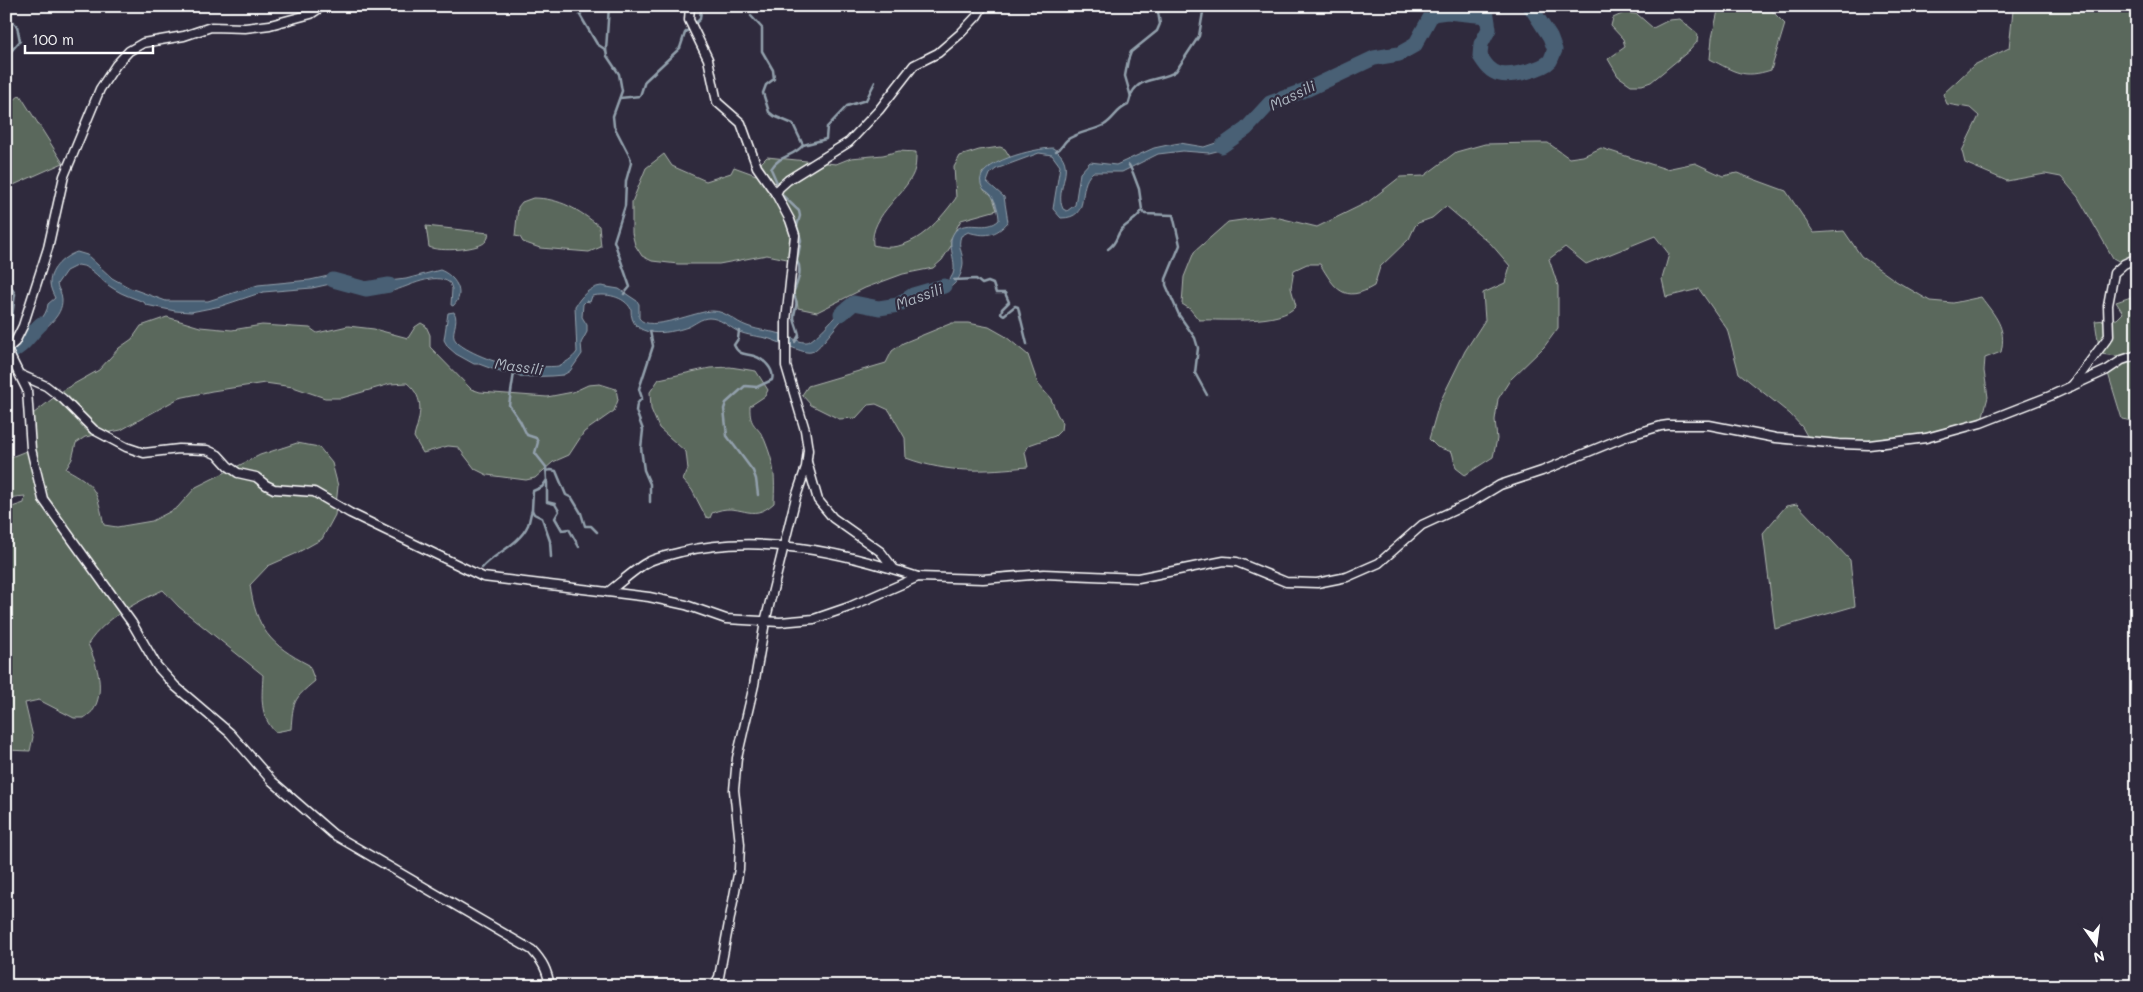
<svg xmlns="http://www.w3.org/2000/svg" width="2143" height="992" font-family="Mali,sans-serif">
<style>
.green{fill:#5a675c;stroke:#acb3ae}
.water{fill:#4a6075;stroke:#92a0ac}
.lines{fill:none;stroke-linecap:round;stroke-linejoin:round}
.stream{stroke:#92a0ac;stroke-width:2.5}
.river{stroke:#4a6075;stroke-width:15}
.minor-casing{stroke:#fff;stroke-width:11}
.minor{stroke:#2f2a3d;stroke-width:8}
.labels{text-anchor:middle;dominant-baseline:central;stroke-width:4.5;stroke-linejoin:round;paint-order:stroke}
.water-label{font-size:15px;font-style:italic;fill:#aeb7c1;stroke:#2f2a3d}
</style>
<rect width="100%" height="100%" fill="#2f2a3d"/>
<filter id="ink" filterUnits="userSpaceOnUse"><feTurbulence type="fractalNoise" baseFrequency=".02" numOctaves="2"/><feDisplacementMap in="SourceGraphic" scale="10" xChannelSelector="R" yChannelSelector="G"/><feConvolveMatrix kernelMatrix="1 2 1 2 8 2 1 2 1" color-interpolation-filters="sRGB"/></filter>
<g filter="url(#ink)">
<g class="green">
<path d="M1719 6H1767L1785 24 1771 70C1743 79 1735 72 1710 59L1712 38Z"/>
<polygon points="2018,6 2137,6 2137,258 2124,264 2113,258 2078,197 2061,177 2045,174 2007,181 1965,163 1962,151 1979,116 1970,108 1947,104 1943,94 1974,65 2009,48 2013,10"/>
<polygon points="1624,13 1637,14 1653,28 1669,20 1680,19 1698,34 1697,42 1690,50 1651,82 1642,85 1631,85 1618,76 1608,59 1625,47 1623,39 1611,26 1613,18"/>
<polygon points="20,95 63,163 9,187 6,182 6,107"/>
<path d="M1536 143H1548L1569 158 1583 156 1601 148 1666 169 1695 163 1723 176 1737 173 1786 191 1814 233 1844 231 1861 256 1896 281 1930 301 1953 303 1981 297C1995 316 2007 327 2001 352L1985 358 1984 371 1988 397 1981 423 1926 438 1869 445 1810 441 1802 427 1790 414 1739 373 1727 329 1699 289 1666 297 1662 279 1669 254 1655 236 1586 264 1565 247 1549 259 1558 286V328L1544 347 1510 380 1498 399 1495 420 1497 439 1493 457 1465 475 1456 468 1452 452 1437 447 1429 439 1439 404 1465 351 1485 320 1483 293 1505 283 1510 266 1491 244 1446 206 1432 218 1418 223 1415 226 1409 239 1380 267 1374 286C1344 304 1335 289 1320 264H1307L1294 270 1291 288 1296 306C1281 325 1223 319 1199 320L1190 309 1182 304 1184 277 1194 252 1228 222 1271 216 1317 227 1368 202 1400 177 1424 176 1456 152 1485 144Z"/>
<path d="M1000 147 1005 149 1010 157 982 173 984 190 992 195 997 210 961 220 950 240 951 246 942 260 933 268 903 274 865 288 817 312 798 308 797 301 793 293 798 280 799 265 797 261 767 255 719 264H678L652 261 642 256 635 245 632 233V202L646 168 664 154 672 166 706 181 731 173 734 167 756 175 761 163 767 157 836 164 851 158 883 155 899 151 916 152C916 157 916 163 915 168 910 192 869 214 873 245 909 256 937 224 956 198L954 167 960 156 979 150Z"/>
<path d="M533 198C560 198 579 210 599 226L601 247 589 252 540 248 523 242 520 237 515 236 518 207 522 202Z"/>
<path d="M426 226 489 233C488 236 488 239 486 241 480 250 439 252 429 247Z"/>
<polygon points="2137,295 2137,422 2122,419 2107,370 2122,360 2117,356 2100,354 2095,321 2117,319 2123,313 2116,302"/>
<path d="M167 317 200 327 232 330 262 325 310 328 317 333 348 326 374 329 408 338 415 327 421 323 426 326 430 335V347L471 389 480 392 547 397 573 392 588 385 600 384 616 389 618 400 614 411 584 432 569 455 553 462 535 478 526 480 487 475 475 469 458 447 448 446 423 453 414 437C420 416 426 399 407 383L390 384 342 398H325L293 387 265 383 212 391 179 398 121 430 85 437 76 443 72 459 66 469C97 485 97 493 104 525L117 527 152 521 177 508 196 487 260 455 297 443 319 447 332 463 338 486 335 515 322 539 295 554 268 566 250 585C256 628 270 645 309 665L315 681C293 699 293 702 291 729L275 732C259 714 262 698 263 675L179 607 163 590C135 603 105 618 88 644 96 663 105 686 95 707 94 711 88 715 84 718H74L39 700 25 703 33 737 30 751 6 750V509L24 503 25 496 6 498V459L31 449 29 417 65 389 99 370 119 348 132 339 141 326Z"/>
<path d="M952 323H968L989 327 1005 336 1028 355 1038 384 1051 399 1057 414 1062 422 1061 430 1055 436 1029 445 1025 452 1028 467C983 471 950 474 906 458L905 438 889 410 876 404 868 405 856 418 839 419 811 405 802 395 808 386 886 363 892 351 903 343Z"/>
<path d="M730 367 756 371 768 390 765 396 750 406C749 428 758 424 765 441 775 466 775 476 774 503 750 525 740 500 712 513L710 518 706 517 692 490 683 480 688 469 686 452 659 428 651 409 650 392 659 379 710 368Z"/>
<polygon points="1797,504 1850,560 1855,606 1775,629 1763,533 1786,506"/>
</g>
<g class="water">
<path d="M1237 131 1242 137 1221 150 1209 153 1183 151 1158 154 1122 172H1093C1075 187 1093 218 1061 218L1053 209 1060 166 1052 155 1039 153 996 169 990 174 987 182 1004 197 1008 222C996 236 985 237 968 232L961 236C957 247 963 252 963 263 962 285 943 295 924 296V293C931 285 949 286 953 274 958 259 943 242 957 229 969 220 987 232 999 220 999 213 996 201 991 195 988 191 982 190 981 184 974 162 1037 148 1053 148 1080 166 1053 188 1063 209L1067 211 1075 205 1080 173 1090 162 1116 165 1154 148 1168 145 1180 143 1204 147 1222 141Z"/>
<path d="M77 252 87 255 112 278 130 288 166 301H208L258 285 310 280 333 275 347 281 352 287 335 283 312 288 263 292 221 306 191 312 175 311 146 305 144 302C134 298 123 295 114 289 101 282 93 266 78 265L66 271 57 284C58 290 62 293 62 299 63 317 44 329 31 339L26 338V335C34 326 47 317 48 304L55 298C53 294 50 288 50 283 50 268 65 256 77 252Z"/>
<path d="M440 270C454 275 467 293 453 306L451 305 452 289 450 283C434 271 409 287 392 291 385 293 378 292 372 291L368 286V284L371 283 406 279Z"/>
<path d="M601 286 619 289 637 301 639 304V318C649 334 697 310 713 311 726 311 735 322 747 326 760 331 772 331 785 335 791 337 800 343 807 342 814 342 842 308 851 300L856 301 857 307C842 314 821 350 811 352 806 353 799 350 796 349 787 346 779 342 770 339 759 336 748 336 737 331 728 326 720 318 709 318 701 318 695 324 688 327 668 334 630 340 631 309 624 296 606 293 592 296L590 302 586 301 583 304 582 317 587 325V332L581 343 582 354 570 371 563 375 551 376 522 377 512 372 503 373 479 364H474L456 354 448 347 444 340 448 313 454 312C460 322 449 334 456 341 464 351 499 364 512 366 517 367 555 367 558 366 564 364 573 358 577 352L575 306C582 296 588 288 601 286Z"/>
</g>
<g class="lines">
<g class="stream">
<polyline points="536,6 544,8 551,7 559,11 577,10 597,44 606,50"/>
<polyline points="580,6 581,14"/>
<polyline points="609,6 606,50 607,56 619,74 622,91 613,116 614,126 630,157 631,163 626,181 625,206 614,241 630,287 624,294"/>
<polyline points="6,16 17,26 20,41 6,57"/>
<path d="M751 16 762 28V51L773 70 774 79 766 85 763 93 769 112 774 116 793 124 803 145C794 157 779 155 771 169L778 185"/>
<polyline points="1131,97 1125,76 1128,60 1131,52 1157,31 1160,24 1157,6"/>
<polyline points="620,98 640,96 645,81 680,48 685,33 700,19 701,10 703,6"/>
<polyline points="803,145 826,139 827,127 847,106 866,100 875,82"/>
<path d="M1056 151C1063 148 1062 144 1067 140 1077 132 1093 131 1104 125 1114 119 1117 109 1128 105 1130 101 1130 97 1132 93 1141 76 1163 81 1176 71L1199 36 1204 6"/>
<polyline points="1129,165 1133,173 1139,189 1142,210 1145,214 1173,215 1180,245 1166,279 1166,285 1179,315 1195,338 1198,348 1195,373 1207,395"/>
<path d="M780 190 781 194 799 211 800 216 797 226 801 240 797 261C803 270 797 284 793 293 800 307 794 306 794 318 795 324 798 329 799 335L795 342"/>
<path d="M1108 249C1119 241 1115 236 1122 229 1129 222 1138 219 1142 210"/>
<polyline points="6,279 15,294 11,324 6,344"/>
<polyline points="954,280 976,279 982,284 988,282 993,284 996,293 1005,293 1009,302 1002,309 1001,313 1004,315 1015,306 1018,307 1027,344"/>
<polyline points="650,331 653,346 639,389 642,398 637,404 636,411 643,430 641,448 644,470 650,484 650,502"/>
<path d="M739 331 738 339 734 345C739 356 745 353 754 356 764 359 775 370 772 380L757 387 745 386 726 403 724 409 727 436 753 471 756 479 758 495"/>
<polyline points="514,373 509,405 520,421 527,435 536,438 538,442 535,453 546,467 547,480 542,487 533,491 532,510 534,514 542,518 550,541 551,557"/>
<polyline points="546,471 551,470 556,471 566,495 572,498 581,513 585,526 591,526 597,532"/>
<polyline points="547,480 547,502 555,504 559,511 555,518 562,530 569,529 579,547"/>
<path d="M482 568C495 553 519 545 528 525 530 520 530 515 532 510"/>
</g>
<g class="river">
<path d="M1222 146 1246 129 1270 103 1308 89 1374 58 1399 54 1415 45 1432 14 1447 12 1487 16 1489 29 1481 44 1480 56C1485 64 1490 72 1500 74 1511 77 1543 69 1550 61 1552 58 1553 53 1555 50L1550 37 1530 6"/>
<polyline points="333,280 366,289 389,285"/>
<polyline points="841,314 854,303 879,308 898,305 913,295 944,286"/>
<path d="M6 355C23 348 29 335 41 324"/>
</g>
<g class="minor-casing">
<g id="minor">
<polyline points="690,6 689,20 708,59 717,102 741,123 757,167 776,194 790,220 795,235 786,321 786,366 805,430 808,450 806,467 796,497 765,622 754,685 737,758 734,790 740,844 739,869 719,977 714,986"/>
<polyline points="776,194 779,188 788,180 849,142 879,110 914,65 938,53 960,34 977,16 983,6"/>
<path d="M6 348 27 390 31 449 43 499 132 623 157 666 175 686 230 733 272 781 333 834 532 950C543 962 547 970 550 986"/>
<polyline points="7,349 15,342 23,326 48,248 64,176 100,89 116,65 129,51 143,43 184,36 211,27 245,28 270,25 311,14 323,6"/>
<polyline points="21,375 46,386 63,399 94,430 126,447 144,453 179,449 207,450 218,455 228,466 238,473 256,477 266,485 274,489 314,492 350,513 483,577 649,597 686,605 726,619 780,622 814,619 849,607 918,577 983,579 1044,574 1138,578 1224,561 1237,562 1286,582 1317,583 1347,577 1379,563 1422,525 1470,503 1500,485 1542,471 1627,436 1661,426 1668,425 1709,425 1776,438 1839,444 1869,445 1926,438 1981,423 2050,396 2107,370 2122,360 2137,355"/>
<polyline points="2072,386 2109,336 2108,305 2114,273 2124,264 2137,258"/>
<polyline points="807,462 818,500 833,518 881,552 894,569"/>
<path d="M608 592C619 584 636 568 648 562 657 557 670 555 681 552 758 533 843 552 918 577"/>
</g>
</g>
<use href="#minor" class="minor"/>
</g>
</g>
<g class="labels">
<g class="water-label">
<text transform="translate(1292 95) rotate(-26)">Massili</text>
<text transform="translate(919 296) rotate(-20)">Massili</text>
<text transform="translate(519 366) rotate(8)">Massili</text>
</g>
</g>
<rect width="2143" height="992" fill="none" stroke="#2f2a3d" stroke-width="25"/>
<rect x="12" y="12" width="2118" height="967" fill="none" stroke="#fff" stroke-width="2" filter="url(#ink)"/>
<g transform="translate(2096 944) rotate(166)" stroke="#2f2a3d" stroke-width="4" paint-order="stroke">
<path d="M0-4L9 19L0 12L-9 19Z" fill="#ffffff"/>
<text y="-8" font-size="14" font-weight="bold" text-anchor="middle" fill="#ffffff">N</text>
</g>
<path d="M25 45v8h128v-8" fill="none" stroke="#ffffff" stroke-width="2.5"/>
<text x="32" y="45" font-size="15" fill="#ffffff" stroke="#2f2a3d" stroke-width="4" paint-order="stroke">100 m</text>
</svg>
